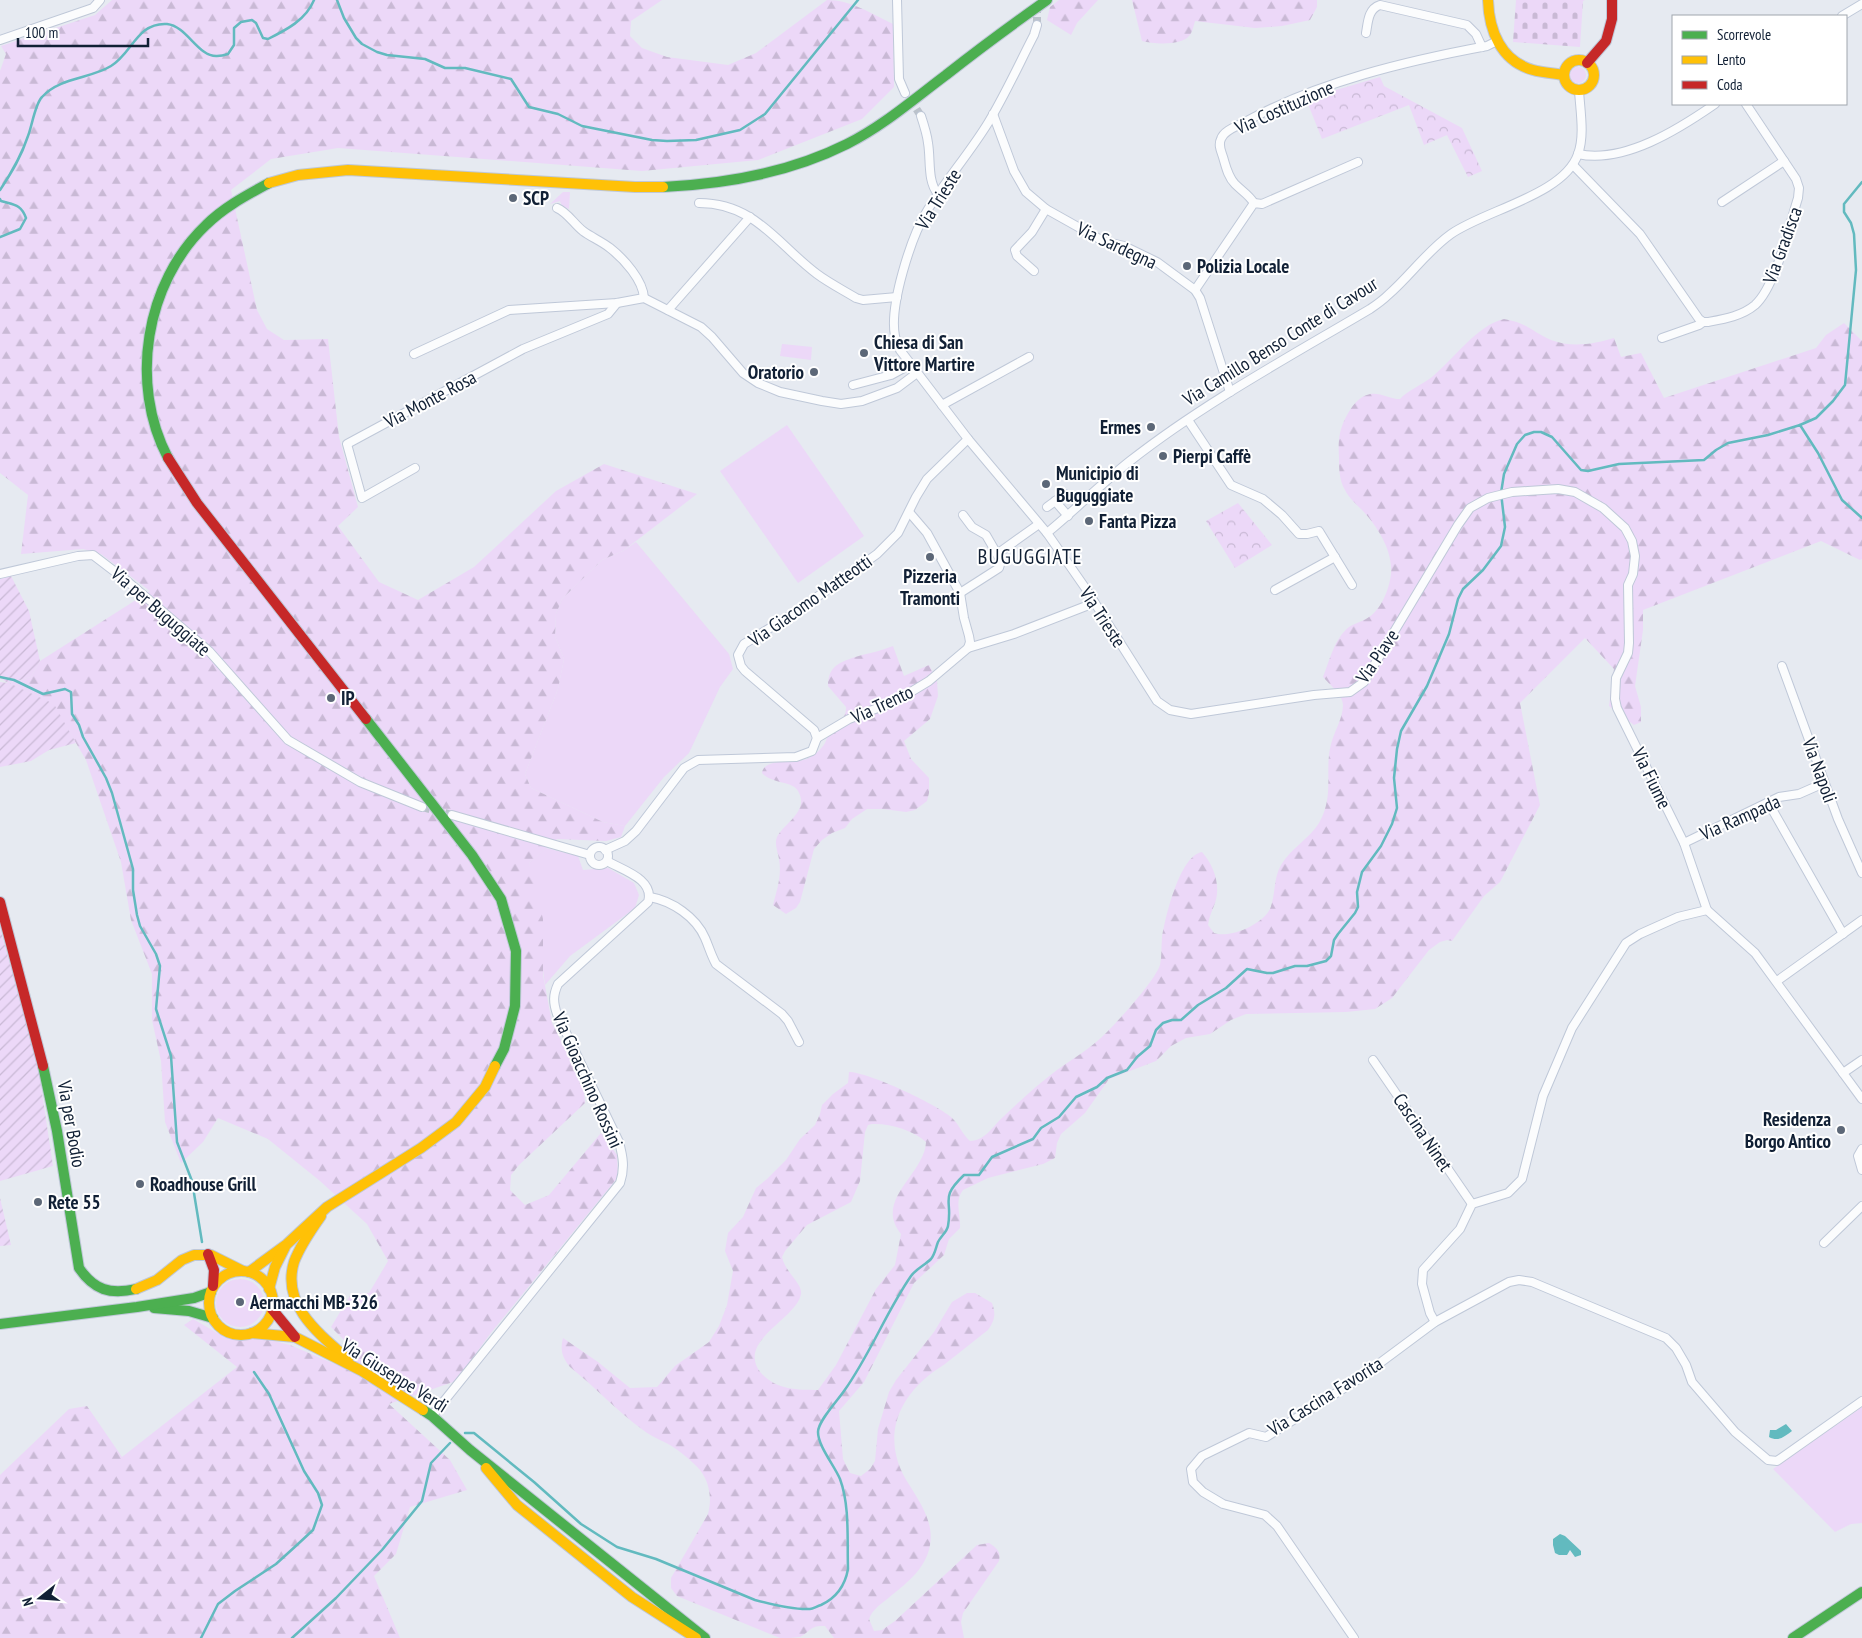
<svg xmlns="http://www.w3.org/2000/svg" width="1862" height="1638" font-family="'PT Sans Narrow',sans-serif">
<style>
.grass{fill:#ecd8f8}
.forest{fill:url(#forest-firs);fill-rule:evenodd}
.cemetery{fill:url(#cemetery-stones)}
.park{fill:url(#park-crowns)}
.garden{fill:url(#garden-furrows)}
.water{fill:#62babf}
.lines{fill:none;stroke-linecap:round;stroke-linejoin:round}
.stream{stroke:#62babf;stroke-width:2.5}
.street-tunnel{stroke:#bbc2cb;stroke-width:8;stroke-dasharray:8 4;stroke-linecap:butt}
.street-casing{stroke:#bfc8d8;stroke-width:10}
.fast-casing{stroke:#bfc8d8;stroke-width:12}
.slow-casing{stroke:#bfc8d8;stroke-width:12}
.jam-casing{stroke:#bfc8d8;stroke-width:12}
.street{stroke:#fbfcfd;stroke-width:8}
.fast{stroke:#4caf50;stroke-width:10}
.slow{stroke:#ffc107;stroke-width:10}
.jam{stroke:#c62828;stroke-width:10}
.poi-dot{fill:#5c6777;stroke:#fff;stroke-width:2}
.labels{text-anchor:middle;dominant-baseline:central;stroke-width:4;stroke-linejoin:round;paint-order:stroke}
.street-label{font-size:19px;fill:#112035;stroke:#fff}
.poi-label{font-size:19px;font-weight:bold;fill:#112035;stroke:#fff;text-anchor:start}
.quarter-label{font-size:21px;letter-spacing:1px;fill:#112035;stroke:#fff}
</style>
<defs>
<pattern id="forest-firs" width="22" height="20" patternUnits="userSpaceOnUse" patternTransform="scale(1.25)"><rect width="22" height="20" fill="#ecd8f8"/><path d="M5 1l3.5 6h-7zM16 11l3.5 6h-7z" fill="#c9b9d5"/></pattern>
<pattern id="cemetery-stones" width="16" height="16" patternUnits="userSpaceOnUse" patternTransform="scale(1.25)"><rect width="16" height="16" fill="#ecd8f8"/><path d="M2 7V4a2 2 0 0 1 4 0v3zM10 15v-3a2 2 0 0 1 4 0v3z" fill="#c9b9d5"/></pattern>
<pattern id="park-crowns" width="20" height="18" patternUnits="userSpaceOnUse" patternTransform="scale(1.25)"><rect width="20" height="18" fill="#ecd8f8"/><path d="M2 6a3 3 0 1 1 6 0M12 15a3 3 0 1 1 6 0" fill="none" stroke="#c9b9d5"/></pattern>
<pattern id="garden-furrows" width="10" height="10" patternUnits="userSpaceOnUse" patternTransform="scale(1.25)"><rect width="10" height="10" fill="#ecd8f8"/><path d="M-1 1l2-2M0 10L10 0M9 11l2-2" fill="none" stroke="#c9b9d5"/></pattern>
</defs>
<rect width="100%" height="100%" fill="#e6eaf1"/>
<g class="grass">
<circle cx="1578" cy="75" r="8"/>
<polygon points="563,192 570,192 569,209 562,206 560,201 550,204"/>
<polygon points="782,344 812,347 811,360 780,356"/>
<polygon points="787,425 864,536 798,583 720,471"/>
<polygon points="636,542 729,654 733,669 720,687 689,753 664,777 625,826 603,822 531,788 525,774 558,689 564,659 555,636 556,614 562,599 602,560 623,551"/>
<polygon points="546,848 578,856 583,870 608,868 634,883 639,895 635,908 570,956 545,985 529,863"/>
<circle cx="240" cy="1303" r="24"/>
<polygon points="1862,1407 1862,1523 1851,1524 1835,1532 1773,1469"/>
</g>
<g class="forest">
<path d="M112 0H662L631 21 630 36 642 48 667 57 728 65 756 53 827 0C851 0 872 14 893 24L894 87 862 119 758 160 642 171 338 148 271 159 231 190 257 310 267 329 284 340 328 339 339 437 358 507 338 526 379 582 418 600 474 567 556 491 604 464 697 494 623 551 602 560 562 599 556 614 555 636 564 659 558 689 525 774 531 788 603 822 625 826 621 837 606 841 557 839 529 863 543 919V975L552 1023 583 1084 585 1103 519 1165 511 1175 510 1190 525 1205 549 1195 601 1133 617 1155 618 1177 490 1334 456 1381 389 1404 450 1460 467 1490 410 1507 396 1554 374 1576 400 1638H0V1475L69 1409 87 1406 122 1457 237 1367 184 1325 193 1319 226 1338 240 1339 258 1337 290 1345 337 1365 350 1346 331 1327 351 1294 369 1293 388 1261 367 1224 320 1181 268 1139 218 1118 203 1142 181 1163 165 1122 161 1061 152 1020V974L131 920 121 862 86 760 53 704 9 683 31 677 40 661 150 591 101 554 83 549 21 554 28 495 0 473V71L6 54 1 46 95 15Z"/>
<polygon points="1059,0 1098,0 1077,23 1071,35 1047,20 1050,7"/>
<path d="M1132 0H1317V7L1310 20 1282 26 1255 28 1195 21C1194 25 1192 33 1189 36 1181 46 1153 44 1142 41Z"/>
<path d="M1504 319C1528 323 1532 332 1551 340 1572 348 1594 344 1614 338L1621 357 1641 353 1664 398 1816 348 1826 335 1844 323 1862 341V559L1860 560 1821 541 1643 610V630L1635 686 1641 707V722L1634 725 1609 706 1614 669 1585 638 1520 703 1540 805 1500 882 1484 896 1452 941 1447 940 1440 942 1429 950 1392 998 1375 1009 1346 1012 1246 1014 1231 1020 1210 1034 1186 1038 1171 1046 1156 1061 1109 1079 1085 1113 1061 1134 1057 1143 1055 1158 1043 1164 988 1178 963 1190C954 1201 961 1215 960 1228L949 1239 944 1255 914 1283 864 1382 839 1411 843 1459 850 1473 861 1476 870 1469 875 1461 878 1429 889 1392 896 1380 934 1332 952 1302 967 1293H975L992 1303C996 1314 995 1320 988 1330 975 1340 963 1350 950 1360 943 1366 935 1370 928 1376 892 1406 883 1446 910 1486 921 1504 934 1523 930 1545 926 1570 904 1585 886 1600 879 1605 872 1611 869 1619L874 1631 882 1630 895 1621 977 1545 989 1543C997 1548 1001 1552 999 1561L963 1613 961 1622 964 1638H834L825 1626C810 1625 811 1631 800 1637 795 1638 786 1638 780 1638L677 1596 671 1588V1578L708 1514C712 1499 710 1483 700 1470 692 1461 680 1451 670 1445 661 1440 652 1437 643 1430 617 1411 595 1387 570 1367 562 1357 560 1350 563 1338L598 1362 630 1388 657 1387 675 1366 709 1342 719 1326 727 1305 733 1271 725 1251 728 1233 743 1217 756 1188 767 1179 786 1160 800 1139 815 1125 820 1114 822 1105 833 1094 848 1083 849 1072C868 1072 936 1104 951 1117 959 1124 962 1134 970 1141 985 1141 993 1126 1003 1117 1020 1101 1038 1084 1057 1070 1074 1058 1091 1048 1106 1033 1119 1020 1154 982 1160 965 1162 956 1161 947 1162 938 1165 919 1179 856 1202 852 1214 866 1221 885 1215 903 1212 911 1209 917 1208 925L1214 933C1230 939 1263 924 1270 909 1276 894 1273 879 1281 865 1291 848 1309 839 1319 823 1335 795 1324 771 1331 744 1334 732 1343 718 1343 705 1343 695 1329 684 1323 677 1330 660 1334 639 1349 627 1353 624 1361 622 1366 619 1381 611 1389 590 1391 574 1393 551 1378 527 1362 510 1356 504 1349 498 1345 490 1339 480 1339 468 1339 457 1338 442 1339 430 1346 417 1351 407 1359 396 1370 394 1380 392 1390 399 1400 399 1408 390 1422 385 1432 377 1453 360 1477 325 1504 319ZM872 1124C889 1123 913 1130 926 1142 925 1174 873 1200 901 1234L895 1265 876 1289 836 1365 818 1390C797 1390 776 1390 761 1373 735 1341 797 1319 801 1294 803 1284 785 1272 782 1257L785 1251 807 1225 851 1202 860 1181 865 1132 868 1125Z"/>
<path d="M893 646 904 676 929 665 937 681 938 696 930 719 904 741 911 759 929 778V793L927 801 915 810 906 812 883 809H867L852 819 845 828 832 833 822 840 814 849 800 902 796 908 786 914 773 905C777 890 782 875 779 859 778 852 774 844 777 837 784 823 810 811 798 791 793 781 772 784 762 773 764 757 795 764 807 759 813 756 822 749 825 743 827 739 827 736 830 732 836 725 847 718 846 707L828 686C828 663 844 661 862 655 872 653 883 650 893 646Z"/>
</g>
<polygon class="cemetery" points="1516,0 1585,0 1583,1 1580,47 1513,42"/>
<g class="park">
<polygon points="1380,77 1384,86 1462,128 1482,171 1468,177 1447,135 1424,145 1409,105 1322,139 1306,99"/>
<polygon points="1238,503 1272,545 1235,568 1206,521"/>
</g>
<g class="garden">
<polygon points="11,576 29,611 40,661 31,677 9,683 54,704 76,743 49,750 31,761 0,767 0,682 8,683 0,678 0,579"/>
<polygon points="0,928 38,1066 53,1166 0,1181"/>
<polygon points="0,1198 11,1245 0,1246"/>
</g>
<g class="water">
<path d="M1786 1424 1792 1431C1784 1437 1778 1442 1769 1437L1770 1430H1776Z"/>
<polygon points="1560,1534 1565,1536 1581,1551 1581,1555 1575,1557 1570,1550 1567,1555 1559,1555 1555,1553 1553,1545 1553,1539"/>
</g>
<g class="lines">
<g class="stream">
<polyline points="337,0 344,18 356,38 362,44 377,52 387,55 425,59 445,68 465,68 511,79 529,107 558,114 582,126 652,140 667,141 696,140 740,130 765,114 858,0"/>
<path d="M0 190C12 172 21 157 28 136 32 126 35 104 42 97 60 77 90 79 111 66 132 54 137 22 167 24 187 26 198 57 217 56 221 56 225 55 228 54L234 45V28L241 22 252 20 256 23 263 38 268 39C286 30 306 20 314 0"/>
<path d="M0 199 1 201C14 205 21 204 26 218L20 229 0 237"/>
<polyline points="1800,425 1816,418 1833,401 1845,385 1856,270 1854,234 1851,223 1844,212 1844,204 1862,182"/>
<polyline points="0,677 14,680 43,694 65,689 71,692 72,714 79,725 83,737 106,778 112,793 133,869 133,890 137,915 140,926 156,954 160,966 156,1009 171,1056 177,1142 192,1181 202,1242"/>
<path d="M465 1433H474L534 1482 581 1524 617 1547 656 1559 755 1600C770 1604 795 1610 810 1609 813 1609 817 1606 821 1605 836 1598 845 1586 848 1569 847 1540 850 1506 840 1479 834 1465 818 1446 818 1432 818 1421 838 1400 844 1391 870 1355 886 1312 911 1276 916 1269 925 1265 931 1259 935 1254 936 1247 938 1242 941 1236 947 1232 948 1226 953 1199 939 1199 964 1175H979L992 1157 1033 1139 1041 1128 1059 1117 1076 1097 1097 1087 1107 1078 1127 1070 1137 1057 1150 1046 1156 1030 1163 1023 1172 1020H1181L1198 1005 1226 988 1247 969 1267 973H1273L1295 966H1307L1326 961 1331 956 1334 940 1338 934 1355 913 1358 907 1357 892 1362 872 1381 846 1392 824 1397 808 1394 778 1397 749 1401 731 1427 686 1449 634 1458 599 1463 589 1483 570 1501 546 1505 527 1501 493 1504 474 1517 444 1525 435 1534 432H1541L1552 437 1581 470 1588 471 1619 464 1704 460 1716 450 1728 443 1768 435 1800 425 1818 453 1842 500 1862 518"/>
<polyline points="201,1638 218,1604 235,1591 276,1564 298,1544 313,1530 322,1505 318,1493 304,1471 269,1394 254,1372"/>
<polyline points="292,1638 336,1598 382,1550 422,1501 431,1463 450,1443"/>
</g>
<g class="street-tunnel">
<polyline points="1037,25 1037,5"/>
<polyline points="910,99 921,116"/>
<polyline points="422,807 452,815"/>
</g>
<g class="street-casing">
<g id="street">
<polyline points="897,0 899,79 905,93"/>
<polyline points="1842,16 1862,4"/>
<path d="M1037 25 1034 35C1019 64 1005 95 988 123 969 154 945 181 927 211 911 237 889 306 895 336 896 341 898 346 900 350L968 439 1047 533 1086 589 1157 701 1170 710 1191 714 1314 695 1350 692 1364 682 1458 525 1470 508 1488 498 1512 492 1558 489 1575 492 1603 508 1625 528 1632 541 1635 556 1633 574 1628 585 1629 643 1628 653 1616 678 1615 699 1617 708 1684 843 1707 910 1755 953 1862 1099"/>
<path d="M1366 33C1368 22 1368 9 1380 5L1467 25 1476 34 1482 47"/>
<polyline points="0,40 93,8 100,0"/>
<polyline points="993,114 1014,171 1026,192 1046,209"/>
<path d="M921 116C924 125 927 134 928 143 931 160 927 181 938 194"/>
<path d="M1578 154C1624 164 1679 129 1715 104"/>
<path d="M1573 165 1640 234 1699 319 1703 322H1708C1724 319 1742 316 1755 305 1776 286 1789 226 1798 198L1799 188 1796 179 1746 104"/>
<polyline points="1722,202 1784,161"/>
<path d="M699 203C755 203 777 244 817 274 829 283 843 290 856 298L863 300 897 297"/>
<path d="M1254 203C1249 195 1242 191 1235 184 1228 177 1226 167 1223 157 1221 151 1218 145 1221 139 1224 130 1238 126 1245 122 1318 82 1406 61 1487 46L1495 42"/>
<path d="M557 208C567 212 574 224 583 231 591 237 601 241 610 248 624 259 643 280 644 298"/>
<polyline points="1034,271 1017,256 1015,250 1032,232 1046,209 1103,241 1124,246 1157,262 1195,290 1200,298 1230,392"/>
<polyline points="1195,290 1254,203 1262,204 1358,162"/>
<polyline points="668,310 750,217"/>
<polyline points="1662,338 1699,325 1703,322"/>
<polyline points="414,354 509,310 617,303 644,298 701,327 712,337 743,373 758,383 780,392 822,401 841,404 862,401 897,388 917,373"/>
<polyline points="853,385 891,375 911,364"/>
<polyline points="942,405 1029,357"/>
<polyline points="1188,420 1231,485 1263,499 1282,515 1299,534 1307,534 1319,531 1352,585"/>
<polyline points="415,468 362,498 347,444 523,349 608,314 617,303"/>
<polyline points="1055,501 1068,516"/>
<polyline points="1047,507 1065,494"/>
<polyline points="963,515 972,527 986,535 997,554"/>
<path d="M1047 533C1075 510 1101 484 1130 461 1204 403 1289 357 1370 309 1376 305 1383 300 1388 295 1410 276 1427 251 1451 234 1485 210 1564 195 1578 154 1585 135 1580 110 1579 90"/>
<polyline points="0,574 78,556 93,555 127,581 209,651 288,740 360,782 422,807"/>
<polyline points="1275,590 1335,557"/>
<polyline points="960,593 999,568 1001,561 997,554 1039,524"/>
<polyline points="968,648 1014,634 1094,603"/>
<polyline points="1782,666 1838,819 1862,873"/>
<polyline points="817,738 849,719 896,701 929,681 968,648 970,642 969,636 964,618 960,593 927,533 909,512"/>
<polyline points="1768,802 1843,934"/>
<polyline points="452,815 590,855"/>
<polyline points="1684,843 1779,797 1799,794 1824,783"/>
<circle cx="599" cy="856" r="9"/>
<polyline points="605,850 625,841 636,831 684,768 698,760 796,757 812,751 817,738 814,730 745,671 741,666 738,655 744,644 796,612 877,554 898,533 916,497 927,479 968,439"/>
<path d="M650 897C672 901 696 917 705 938 709 947 711 955 716 964L782 1014 788 1021 799 1042"/>
<polyline points="1777,981 1862,920"/>
<polyline points="1373,1060 1472,1204"/>
<polyline points="1843,1073 1862,1060"/>
<polyline points="1862,1149 1858,1156 1862,1170"/>
<polyline points="1824,1243 1862,1206"/>
<polyline points="1435,1322 1430,1313 1422,1284 1423,1270 1460,1229 1472,1204 1508,1193 1522,1179 1543,1096 1572,1028 1626,943 1640,934 1678,917 1707,910"/>
<path d="M432 1416 620 1183C625 1168 623 1157 619 1142L557 1014C553 1002 553 995 558 984L648 902C655 879 622 870 607 861"/>
<polyline points="1354,1638 1277,1526 1265,1515 1223,1504 1203,1492 1193,1482 1191,1469 1202,1456 1249,1433 1266,1437 1357,1380 1435,1322 1509,1282 1519,1280 1532,1282 1666,1338 1676,1348 1686,1365 1692,1382 1735,1432 1768,1460 1777,1461 1862,1401"/>
</g>
</g>
<g class="fast-casing">
<g id="fast">
<path d="M663 187C727 184 789 173 847 144 883 126 914 99 946 75 979 49 1013 24 1047 0"/>
<path d="M168 458C129 384 145 283 206 225 224 207 247 195 269 183"/>
<polyline points="366,719 472,855 501,899 516,951 515,1006 504,1049 495,1066"/>
<path d="M43 1066 57 1131 79 1268C94 1290 110 1295 136 1289"/>
<polyline points="154,1308 189,1311 213,1318"/>
<polyline points="0,1324 137,1307 194,1298 211,1292"/>
<polyline points="423,1410 432,1416 470,1450 705,1638"/>
<polyline points="1793,1638 1862,1592"/>
</g>
</g>
<g class="slow-casing">
<g id="slow">
<path d="M1488 0C1489 31 1501 61 1533 70 1543 73 1554 73 1564 75"/>
<circle cx="1579" cy="75" r="15"/>
<polyline points="269,183 298,175 348,170 635,187 663,187"/>
<path d="M321 1216C311 1230 300 1246 294 1262 281 1305 319 1334 348 1359"/>
<circle cx="241" cy="1303" r="32"/>
<polyline points="249,1272 287,1244 327,1207 421,1148 456,1122 485,1087 495,1066"/>
<polyline points="136,1289 157,1280 182,1260 194,1255 211,1255 243,1271"/>
<polyline points="269,1289 275,1267 285,1247"/>
<polyline points="252,1333 295,1337 362,1371 423,1410"/>
<polyline points="486,1468 517,1505 632,1597 696,1638"/>
</g>
</g>
<g class="jam-casing">
<g id="jam">
<polyline points="1587,63 1606,41 1612,19 1612,0"/>
<polyline points="168,458 197,503 366,719"/>
<polyline points="0,902 43,1066"/>
<polyline points="208,1254 214,1270 213,1286"/>
<polyline points="272,1309 295,1337"/>
</g>
</g>
<use href="#street" class="street"/>
<use href="#fast" class="fast"/>
<use href="#slow" class="slow"/>
<use href="#jam" class="jam"/>
</g>
<g class="poi-dot">
<circle cx="513" cy="198" r="5"/>
<circle cx="1187" cy="266" r="5"/>
<circle cx="864" cy="353" r="5"/>
<circle cx="814" cy="372" r="5"/>
<circle cx="1151" cy="427" r="5"/>
<circle cx="1163" cy="456" r="5"/>
<circle cx="1046" cy="484" r="5"/>
<circle cx="1089" cy="521" r="5"/>
<circle cx="930" cy="557" r="5"/>
<circle cx="331" cy="698" r="5"/>
<circle cx="1841" cy="1130" r="5"/>
<circle cx="140" cy="1184" r="5"/>
<circle cx="38" cy="1202" r="5"/>
<circle cx="240" cy="1302" r="5"/>
</g>
<g class="labels">
<g class="street-label">
<text transform="translate(1284 107) rotate(-24)">Via Costituzione</text>
<text transform="translate(938 199) rotate(-58)">Via Trieste</text>
<text transform="translate(1117 245) rotate(25)">Via Sardegna</text>
<text transform="translate(1782 245) rotate(-70)">Via Gradisca</text>
<text transform="translate(1280 341) rotate(-32)">Via Camillo Benso Conte di Cavour</text>
<text transform="translate(430 399) rotate(-28)">Via Monte Rosa</text>
<text transform="translate(810 600) rotate(-35)">Via Giacomo Matteotti</text>
<text transform="translate(161 611) rotate(41)">Via per Buguggiate</text>
<text transform="translate(1103 617) rotate(57)">Via Trieste</text>
<text transform="translate(1377 656) rotate(-56)">Via Piave</text>
<text transform="translate(882 704) rotate(-25)">Via Trento</text>
<text transform="translate(1820 770) rotate(70)">Via Napoli</text>
<text transform="translate(1652 778) rotate(64)">Via Fiume</text>
<text transform="translate(1740 817) rotate(-24)">Via Rampada</text>
<text transform="translate(588 1080) rotate(66)">Via Gioacchino Rossini</text>
<text transform="translate(72 1124) rotate(80)">Via per Bodio</text>
<text transform="translate(1423 1132) rotate(56)">Cascina Ninet</text>
<text transform="translate(395 1375) rotate(32)">Via Giuseppe Verdi</text>
<text transform="translate(1325 1396) rotate(-32)">Via Cascina Favorita</text>
</g>
<g class="poi-label">
<text x="523" y="198">SCP</text>
<text x="1197" y="266">Polizia Locale</text>
<text x="874" y="342">Chiesa di San<tspan x="874" dy="22">Vittore Martire</tspan></text>
<text x="804" y="372" text-anchor="end">Oratorio</text>
<text x="1141" y="427" text-anchor="end">Ermes</text>
<text x="1173" y="456">Pierpi Caffè</text>
<text x="1056" y="473">Municipio di<tspan x="1056" dy="22">Buguggiate</tspan></text>
<text x="1099" y="521">Fanta Pizza</text>
<text x="930" y="576" text-anchor="middle">Pizzeria<tspan x="930" dy="22">Tramonti</tspan></text>
<text x="341" y="698">IP</text>
<text x="1831" y="1119" text-anchor="end">Residenza<tspan x="1831" dy="22">Borgo Antico</tspan></text>
<text x="150" y="1184">Roadhouse Grill</text>
<text x="48" y="1202">Rete 55</text>
<text x="250" y="1302">Aermacchi MB-326</text>
</g>
<g class="quarter-label">
<text x="1030" y="556">BUGUGGIATE</text>
</g>
</g>
<rect x="1672" y="15" width="175" height="90" fill="#ffffff" stroke="#a0a6ae"/>
<rect x="1682" y="31" width="25" height="8" fill="#4caf50" stroke="#a0a6ae"/>
<text x="1717" y="40" font-size="15" fill="#112035">Scorrevole</text>
<rect x="1682" y="56" width="25" height="8" fill="#ffc107" stroke="#a0a6ae"/>
<text x="1717" y="65" font-size="15" fill="#112035">Lento</text>
<rect x="1682" y="81" width="25" height="8" fill="#c62828" stroke="#a0a6ae"/>
<text x="1717" y="90" font-size="15" fill="#112035">Coda</text>
<g transform="translate(40 1598) rotate(253)" stroke="#ffffff" stroke-width="4" paint-order="stroke">
<path d="M0-4L9 19L0 12L-9 19Z" fill="#112035"/>
<text y="-8" font-size="14" font-weight="bold" text-anchor="middle" fill="#112035">N</text>
</g>
<path d="M18 38v8h130v-8" fill="none" stroke="#112035" stroke-width="2.5"/>
<text x="25" y="38" font-size="15" fill="#112035" stroke="#ffffff" stroke-width="4" paint-order="stroke">100 m</text>
</svg>
